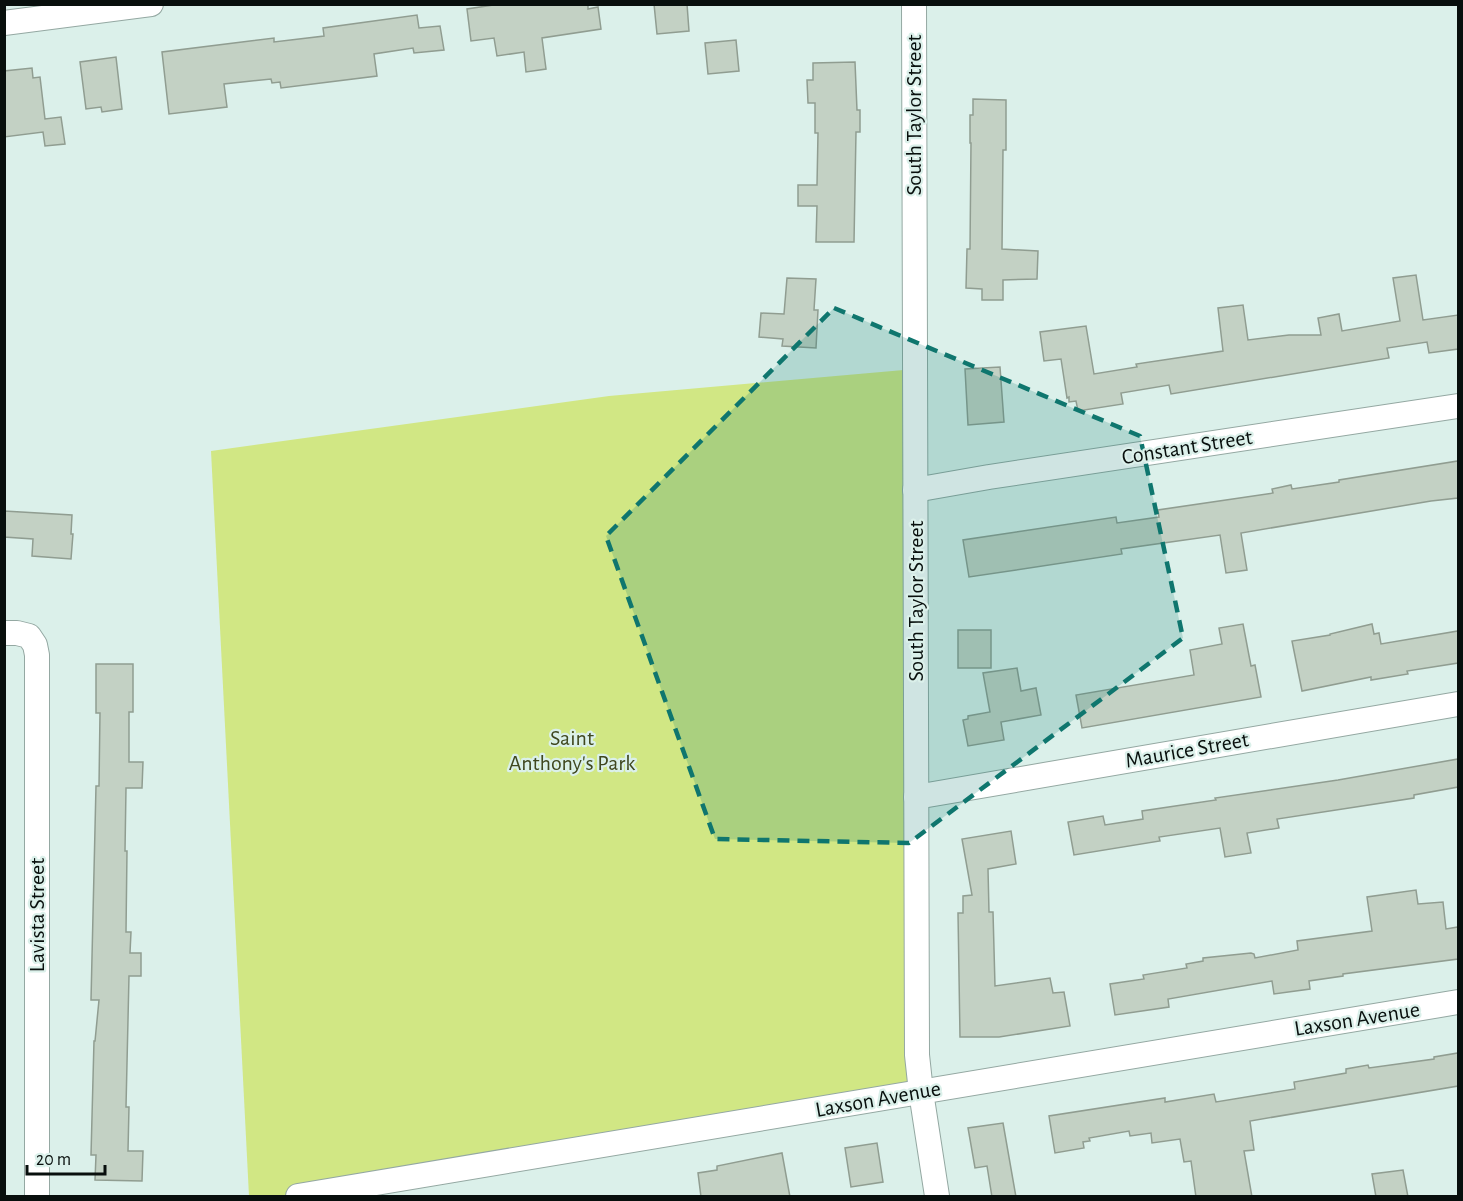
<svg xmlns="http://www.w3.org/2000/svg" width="1463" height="1201" font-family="'Alegreya Sans',sans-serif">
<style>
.green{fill:#d1e784}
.building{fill:#c3d1c4;stroke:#909d91;stroke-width:1.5}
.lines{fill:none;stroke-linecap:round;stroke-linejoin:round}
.street-casing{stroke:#94a8a2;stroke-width:26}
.street{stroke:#fff;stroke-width:24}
.marked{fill:#0f766e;fill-opacity:0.2;stroke:#0f766e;stroke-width:4.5;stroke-dasharray:12 8;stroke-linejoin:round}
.labels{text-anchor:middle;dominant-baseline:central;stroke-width:4.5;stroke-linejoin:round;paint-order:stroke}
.street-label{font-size:22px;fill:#080f0d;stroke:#dbf0ea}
.park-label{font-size:22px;fill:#3f471e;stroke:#dbf0ea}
</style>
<rect width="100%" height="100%" fill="#dbf0ea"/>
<polygon class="green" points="915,369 921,1092 298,1196 249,1196 211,451 609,396"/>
<g class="building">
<polygon points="500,4 588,4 588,9 598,7 601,29 542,38 546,69 526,72 524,52 497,56 494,38 471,41 467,9"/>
<polygon points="654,4 687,4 689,31 657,34"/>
<polygon points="417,15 419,28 440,26 444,50 414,53 413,48 374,54 377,76 281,88 280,82 272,83 271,79 224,84 227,107 169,114 162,52 274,38 274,42 324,36 323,28"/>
<polygon points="736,40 739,71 708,74 705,43"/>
<polygon points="116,57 122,109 102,112 101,107 86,109 80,62"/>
<polygon points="855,62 857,110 860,110 860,132 856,132 854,242 816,242 817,206 798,206 798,185 817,185 818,133 815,133 815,103 808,103 807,80 813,80 813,63"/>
<polygon points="32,68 33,78 40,77 45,119 61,117 65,144 45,146 43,132 4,137 4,71"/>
<polygon points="973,99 1006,100 1006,150 1003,150 1002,249 1038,251 1037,279 1003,280 1003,300 982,300 982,289 966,288 967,249 970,249 971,143 970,143 970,115 973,115"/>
<polygon points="1416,275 1423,320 1458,315 1458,349 1429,353 1427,342 1387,348 1389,358 1171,394 1169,385 1121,393 1123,404 1078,411 1076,401 1069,402 1069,397 1067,398 1061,359 1044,361 1040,332 1086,326 1094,374 1137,367 1136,364 1223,351 1218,308 1243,305 1248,340 1289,335 1321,335 1318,318 1339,314 1342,331 1400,321 1393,278"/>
<polygon points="787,278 816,279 814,310 818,310 816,348 782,346 783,339 759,337 761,313 784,314"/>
<polygon points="1000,367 1004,422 968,425 965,369"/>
<polygon points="1458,461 1458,498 1431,501 1241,533 1247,570 1226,573 1220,535 1121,549 1122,554 969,577 963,540 1116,517 1117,523 1159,517 1158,510 1273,493 1272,489 1291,485 1292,489 1339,482 1339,480"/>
<polygon points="4,511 72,515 71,534 73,534 71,559 32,556 33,539 4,537"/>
<polygon points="1243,624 1251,666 1255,665 1261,697 1082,728 1076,695 1194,675 1190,650 1222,644 1219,628"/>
<polygon points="1372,624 1374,634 1379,633 1381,644 1458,631 1458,663 1407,671 1408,674 1371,680 1371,677 1302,691 1292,641 1330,635 1330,634"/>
<rect x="958" y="630" width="33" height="38"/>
<polygon points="96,664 133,664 133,712 129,712 129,762 143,762 142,788 126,788 125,851 127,851 126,932 131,932 130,953 141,953 141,976 129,976 126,1107 129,1107 128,1151 143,1151 142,1181 95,1180 96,1155 91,1155 94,1041 95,1041 99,1000 91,1000 96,786 99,786 100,713 96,713"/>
<polygon points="1017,668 1021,691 1036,688 1041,715 1001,722 1004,740 968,746 963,720 968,719 968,716 990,712 983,673"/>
<polygon points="1458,759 1458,787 1414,795 1414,798 1277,819 1279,828 1247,833 1251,853 1225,857 1220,828 1159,837 1160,841 1074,855 1068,822 1103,816 1105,825 1143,819 1142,811 1216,800 1215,798 1338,780"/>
<polygon points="1011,831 1016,864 988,869 989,912 993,912 995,986 1050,978 1053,993 1064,992 1070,1026 999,1037 960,1037 958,913 963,913 963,896 972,895 962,839"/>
<polygon points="1416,890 1418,904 1443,902 1446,929 1458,927 1458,959 1343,974 1343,976 1309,981 1310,989 1274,994 1272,981 1168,999 1169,1007 1115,1015 1110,984 1144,979 1143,975 1187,968 1186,964 1203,961 1203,958 1251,953 1254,954 1255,958 1298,950 1297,941 1372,931 1367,897"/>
<polygon points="1458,1053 1458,1086 1250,1121 1254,1150 1244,1151 1252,1197 1196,1197 1191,1161 1184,1162 1180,1139 1152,1143 1151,1133 1130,1136 1129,1131 1089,1138 1090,1141 1083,1142 1084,1148 1055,1153 1054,1147 1049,1116 1165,1098 1165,1102 1214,1094 1216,1102 1295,1089 1294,1082 1346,1073 1346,1069 1368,1065 1369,1068 1434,1059 1434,1057"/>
<polygon points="1003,1123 1016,1197 992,1197 987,1166 975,1168 968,1128"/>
<polygon points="877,1143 883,1182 851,1187 845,1148"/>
<polygon points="782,1153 790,1197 701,1197 698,1173 717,1170 717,1166"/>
<polygon points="1403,1170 1408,1197 1376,1197 1372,1174"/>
</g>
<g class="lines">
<g class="street-casing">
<g id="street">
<polyline points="914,4 917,1055 921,1092 937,1196"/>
<polyline points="4,23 151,4"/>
<polyline points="915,490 989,477 1458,406"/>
<polyline points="4,633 17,633 29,636 35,645 37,655 37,1196"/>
<polyline points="916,797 1458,704"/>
<polyline points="298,1196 1458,1002"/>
</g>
</g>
<use href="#street" class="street"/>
</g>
<path class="marked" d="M834 308 1140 436 1183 638 909 843 715 839 606 536Z"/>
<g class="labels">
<g class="street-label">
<text transform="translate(914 115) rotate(-90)">South Taylor Street</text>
<text transform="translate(1187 447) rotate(-9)">Constant Street</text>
<text transform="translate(916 601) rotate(-90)">South Taylor Street</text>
<text transform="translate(1187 750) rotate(-10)">Maurice Street</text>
<text transform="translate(37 915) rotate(-90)">Lavista Street</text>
<text transform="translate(1357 1019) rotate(-9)">Laxson Avenue</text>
<text transform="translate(878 1099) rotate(-10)">Laxson Avenue</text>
</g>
<g class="park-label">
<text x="572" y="738">Saint<tspan x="572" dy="25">Anthony's Park</tspan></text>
</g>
</g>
<rect width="1463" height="1201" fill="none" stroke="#080f0d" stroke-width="12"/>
<path d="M27 1165v9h78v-9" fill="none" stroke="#080f0d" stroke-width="3"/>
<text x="36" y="1165" font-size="18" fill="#080f0d" stroke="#dbf0ea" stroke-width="4.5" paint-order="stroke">20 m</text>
</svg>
